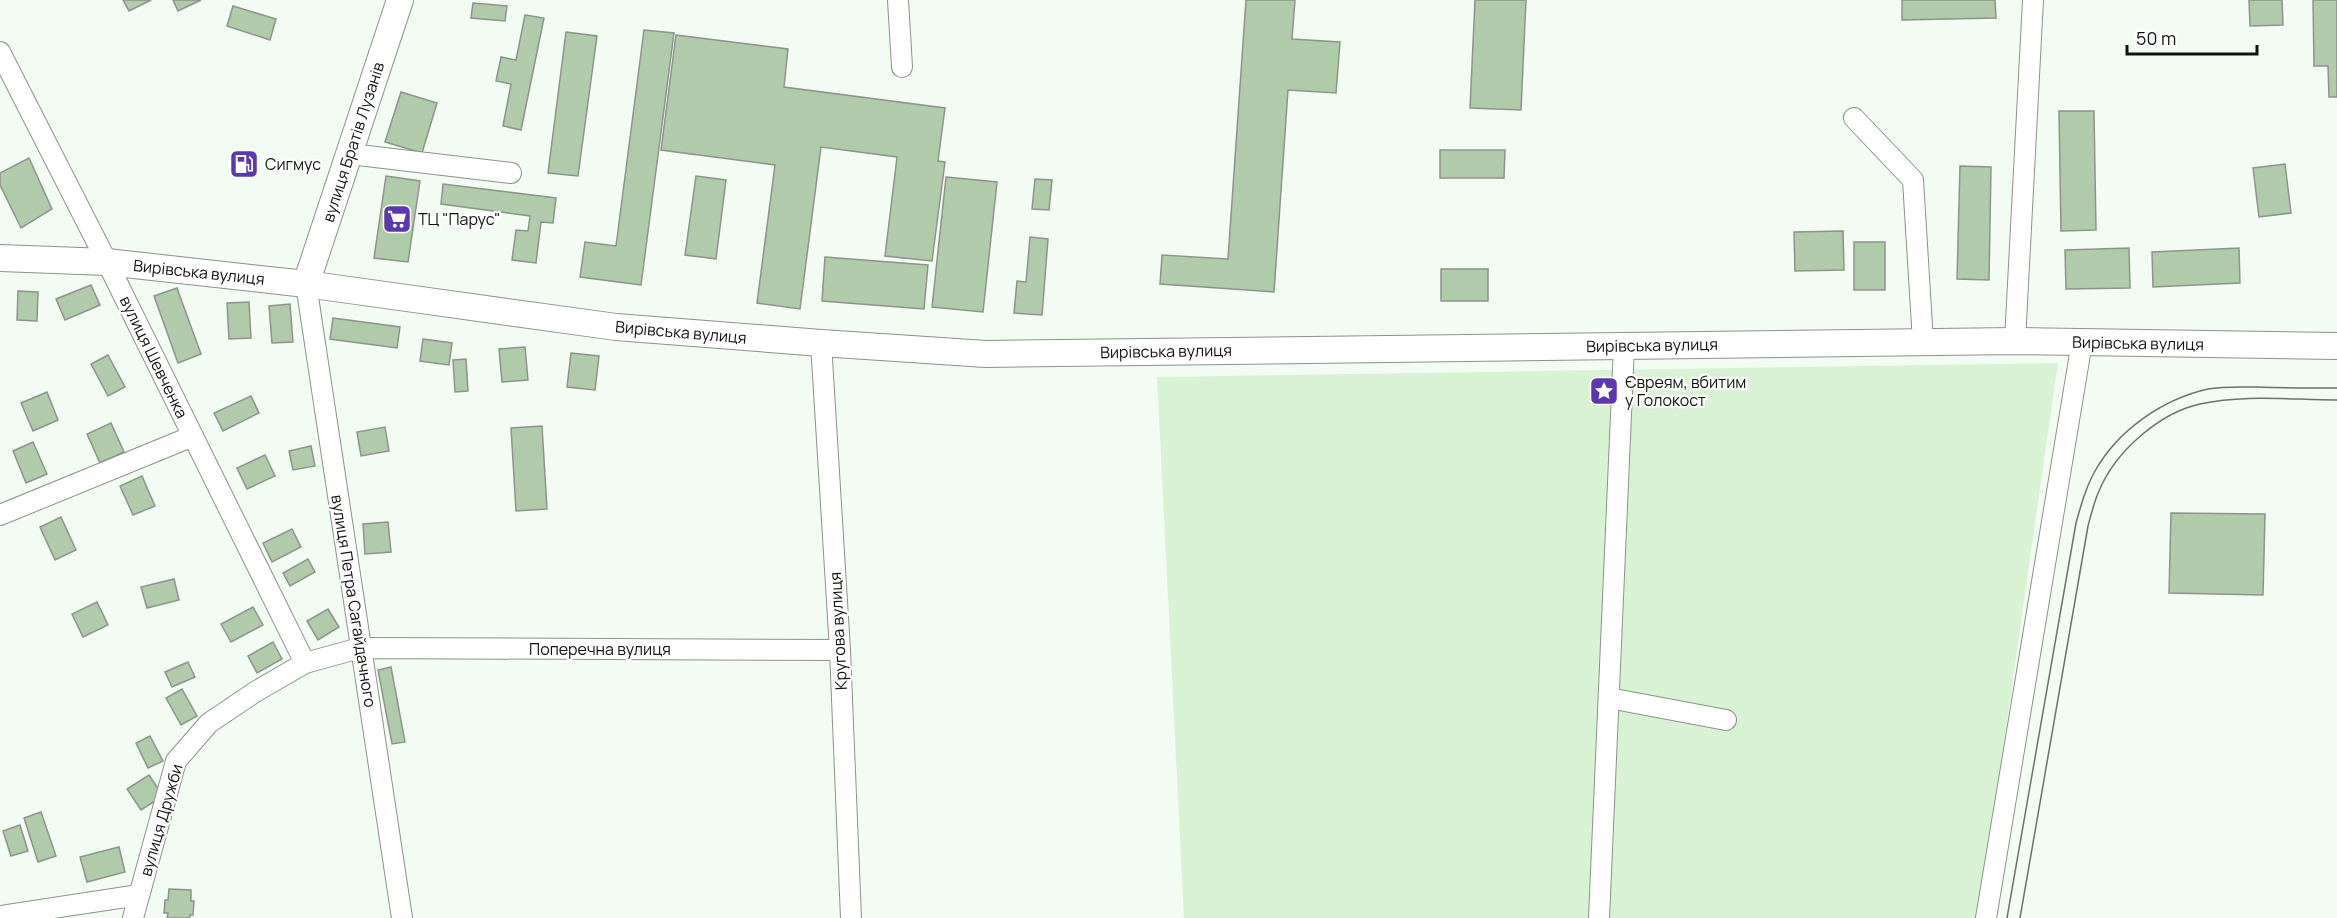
<svg xmlns="http://www.w3.org/2000/svg" width="2337" height="918" font-family="Manrope,sans-serif">
<style>
.green{fill:#d8f3d3}
.building{fill:#afcbaa;stroke:#8c948b;stroke-width:1.5}
.lines{fill:none;stroke-linecap:round;stroke-linejoin:round}
.minor-casing{stroke:#8b9389;stroke-width:22}
.major-casing{stroke:#8b9389;stroke-width:28}
.minor{stroke:#fff;stroke-width:20}
.major{stroke:#fff;stroke-width:26}
.tram{stroke:#6c716b;stroke-width:1.5}
.labels{text-anchor:middle;dominant-baseline:central;stroke-width:4.5;stroke-linejoin:round;paint-order:stroke}
.street-label{font-size:16px;fill:#0f120f;stroke:#fff}
.poi-label{font-size:16px;fill:#0f120f;stroke:#fff;text-anchor:start}
</style>
<rect width="100%" height="100%" fill="#f3fcf2"/>
<polygon class="green" points="2058,363 1979,918 1184,918 1157,377"/>
<g class="building">
<polygon points="123,0 151,0 129,11"/>
<polygon points="173,0 201,0 178,11"/>
<polygon points="1246,0 1295,0 1292,39 1340,42 1336,93 1288,90 1274,292 1160,284 1162,255 1228,259"/>
<polygon points="1475,0 1526,0 1521,110 1470,108"/>
<polygon points="1902,0 1995,0 1996,18 1902,20"/>
<polygon points="2249,0 2282,0 2283,25 2250,26"/>
<polygon points="2313,0 2337,0 2337,97 2329,97 2328,66 2314,66"/>
<polygon points="473,3 507,6 505,21 471,18"/>
<polygon points="233,6 276,19 270,40 227,26"/>
<polygon points="525,15 544,18 521,130 503,126 511,84 496,81 501,57 516,60"/>
<polygon points="644,30 674,33 641,285 580,277 585,242 616,246"/>
<polygon points="566,32 597,36 578,176 548,173"/>
<polygon points="676,35 788,49 784,87 945,108 938,161 945,162 932,261 885,256 897,157 821,147 800,309 757,303 775,165 661,150"/>
<polygon points="401,92 437,103 422,153 385,142"/>
<polygon points="2059,111 2094,111 2096,230 2061,231"/>
<polygon points="1440,150 1505,150 1504,178 1440,178"/>
<polygon points="29,158 52,209 21,228 0,185 0,173"/>
<polygon points="2285,164 2291,213 2259,217 2253,168"/>
<polygon points="1960,166 1991,167 1989,280 1957,279"/>
<polygon points="386,176 420,181 408,262 374,258"/>
<polygon points="696,176 726,180 716,259 685,255"/>
<polygon points="946,177 997,182 983,312 932,307"/>
<polygon points="1035,179 1052,180 1049,210 1032,209"/>
<polygon points="443,184 556,198 553,223 541,222 536,263 512,260 516,230 528,231 530,216 441,204"/>
<polygon points="1843,231 1844,270 1795,271 1794,232"/>
<polygon points="1030,237 1048,239 1042,315 1014,313 1017,281 1026,282"/>
<rect x="1854" y="242" width="31" height="48"/>
<polygon points="2129,248 2130,288 2066,289 2065,250"/>
<polygon points="2239,248 2240,283 2153,287 2152,252"/>
<polygon points="825,257 928,265 924,309 822,301"/>
<rect x="1441" y="269" width="47" height="32"/>
<polygon points="91,285 100,305 65,320 56,299"/>
<polygon points="177,288 201,354 178,363 154,296"/>
<polygon points="18,291 38,292 37,321 17,320"/>
<polygon points="249,302 251,338 229,339 227,303"/>
<polygon points="290,304 293,342 272,343 269,306"/>
<polygon points="333,318 400,327 397,348 330,339"/>
<polygon points="423,339 452,343 449,365 420,361"/>
<polygon points="525,347 528,380 502,382 499,349"/>
<polygon points="571,353 599,356 595,390 567,387"/>
<polygon points="108,355 125,387 108,396 91,364"/>
<polygon points="466,359 468,391 455,392 453,360"/>
<polygon points="47,392 58,420 33,431 21,403"/>
<polygon points="251,396 259,413 223,431 214,413"/>
<polygon points="111,423 124,452 100,463 87,434"/>
<polygon points="542,426 547,509 516,511 511,428"/>
<polygon points="385,427 389,451 361,456 357,432"/>
<polygon points="33,442 47,474 26,483 13,451"/>
<polygon points="311,446 315,466 293,470 289,451"/>
<polygon points="265,455 275,476 247,489 237,468"/>
<polygon points="142,476 155,506 133,515 120,486"/>
<polygon points="2171,513 2265,514 2263,595 2169,593"/>
<polygon points="61,517 76,550 55,560 40,527"/>
<polygon points="388,522 391,552 365,554 363,524"/>
<polygon points="292,529 301,547 272,562 263,543"/>
<polygon points="308,559 315,572 290,586 283,573"/>
<polygon points="174,579 179,600 147,608 141,587"/>
<polygon points="97,602 108,625 83,637 72,614"/>
<polygon points="253,607 263,625 231,642 221,624"/>
<polygon points="328,609 339,627 318,640 307,621"/>
<polygon points="273,642 282,659 257,673 248,656"/>
<polygon points="188,662 195,677 172,687 165,672"/>
<polygon points="391,667 405,742 392,744 378,670"/>
<polygon points="182,689 197,716 181,725 166,698"/>
<polygon points="150,736 163,761 148,768 136,743"/>
<polygon points="149,775 163,796 141,810 127,789"/>
<polygon points="41,812 56,856 38,862 24,818"/>
<polygon points="20,825 28,851 11,856 3,831"/>
<polygon points="119,847 125,872 87,882 80,857"/>
<polygon points="169,889 191,890 191,901 194,901 193,915 190,915 190,918 167,918 168,913 164,913 165,900 168,900"/>
</g>
<g class="lines">
<g class="minor-casing">
<g id="minor">
<polyline points="898,0 902,67"/>
<polyline points="0,52 107,262 305,663"/>
<polyline points="1854,118 1913,180 1923,342"/>
<polyline points="350,154 511,173"/>
<polyline points="306,284 402,918"/>
<polyline points="2015,341 2033,0"/>
<polyline points="821,343 840,650 851,918"/>
<polyline points="0,515 193,436"/>
<polyline points="1609,698 1726,720"/>
<polyline points="0,916 139,895"/>
<polyline points="133,918 176,761 209,723 255,692 305,663 360,648 840,650"/>
<polyline points="1599,918 1624,346"/>
<polyline points="1986,918 2082,342"/>
</g>
</g>
<g class="major-casing">
<g id="major">
<polyline points="0,258 107,262 306,284 616,327 821,343 986,354 2015,341 2337,346"/>
<polyline points="306,284 400,0"/>
</g>
</g>
<use href="#minor" class="minor"/>
<use href="#major" class="major"/>
<g class="tram">
<path d="M2007 918 2076 523C2081 505 2086 487 2095 471 2118 430 2163 399 2208 389 2224 386 2242 387 2258 387 2285 388 2311 388 2337 388"/>
<path d="M2020 918 2088 526C2091 515 2094 502 2099 491 2115 452 2159 413 2200 404 2244 394 2292 400 2337 400"/>
</g>
</g>
<defs>
<g id="fuel-square" transform="scale(1.5)"><rect x="-9" y="-9" width="18" height="18" rx="4" fill="#5c38b0" stroke="#fff"/><path d="M-5.5-6h7V0h2V4h1.3V-2.5L3-4.5l.8-.8L6-3V5H2.5V1h-1V6h-7ZM-4.2-4.7v3.2H.2V-4.7Z" fill="#fff"/></g>
<g id="supermarket-square" transform="scale(1.5)"><rect x="-9" y="-9" width="18" height="18" rx="4" fill="#5c38b0" stroke="#fff"/><path d="M-6-5.5h2.5l.6 2H6L4.5 2H-2.5L-4.4-4H-6ZM-1.5 3.2a1.3 1.3 0 1 0 .1 0ZM3 3.2a1.3 1.3 0 1 0 .1 0Z" fill="#fff"/></g>
<g id="sight-square" transform="scale(1.5)"><rect x="-9" y="-9" width="18" height="18" rx="4" fill="#5c38b0" stroke="#fff"/><path d="M0-6L1.8-2.2L6-1.7L2.9 1.2L3.7 5.4L0 3.3L-3.7 5.4L-2.9 1.2L-6-1.7L-1.8-2.2Z" fill="#fff"/></g>
</defs>
<g fill-rule="evenodd">
<use href="#fuel-square" x="244" y="164"/>
<use href="#supermarket-square" x="397" y="219"/>
<use href="#sight-square" x="1604" y="391"/>
</g>
<g class="labels">
<g class="street-label">
<text transform="translate(353 142) rotate(-72)">вулиця Братів Лузанів</text>
<text transform="translate(199 272) rotate(6)">Вирівська вулиця</text>
<text transform="translate(681 332) rotate(5)">Вирівська вулиця</text>
<text transform="translate(2138 343) rotate(1)">Вирівська вулиця</text>
<text transform="translate(1652 345) rotate(-1)">Вирівська вулиця</text>
<text transform="translate(1166 351) rotate(-1)">Вирівська вулиця</text>
<text transform="translate(154 357) rotate(64)">вулиця Шевченка</text>
<text transform="translate(354 601) rotate(81)">вулиця Петра Сагайдачного</text>
<text transform="translate(838 631) rotate(-93)">Кругова вулиця</text>
<text x="600" y="649">Поперечна вулиця</text>
<text transform="translate(161 820) rotate(-74)">вулиця Дружби</text>
</g>
<g class="poi-label">
<text x="265" y="164">Сигмус</text>
<text x="418" y="219">ТЦ "Парус"</text>
<text x="1625" y="382">Євреям, вбитим<tspan x="1625" dy="18">у Голокост</tspan></text>
</g>
</g>
<path d="M2127 45v9h130v-9" fill="none" stroke="#0f120f" stroke-width="3"/>
<text x="2136" y="45" font-size="18" fill="#0f120f" stroke="#ffffff" stroke-width="4.5" paint-order="stroke">50 m</text>
</svg>
